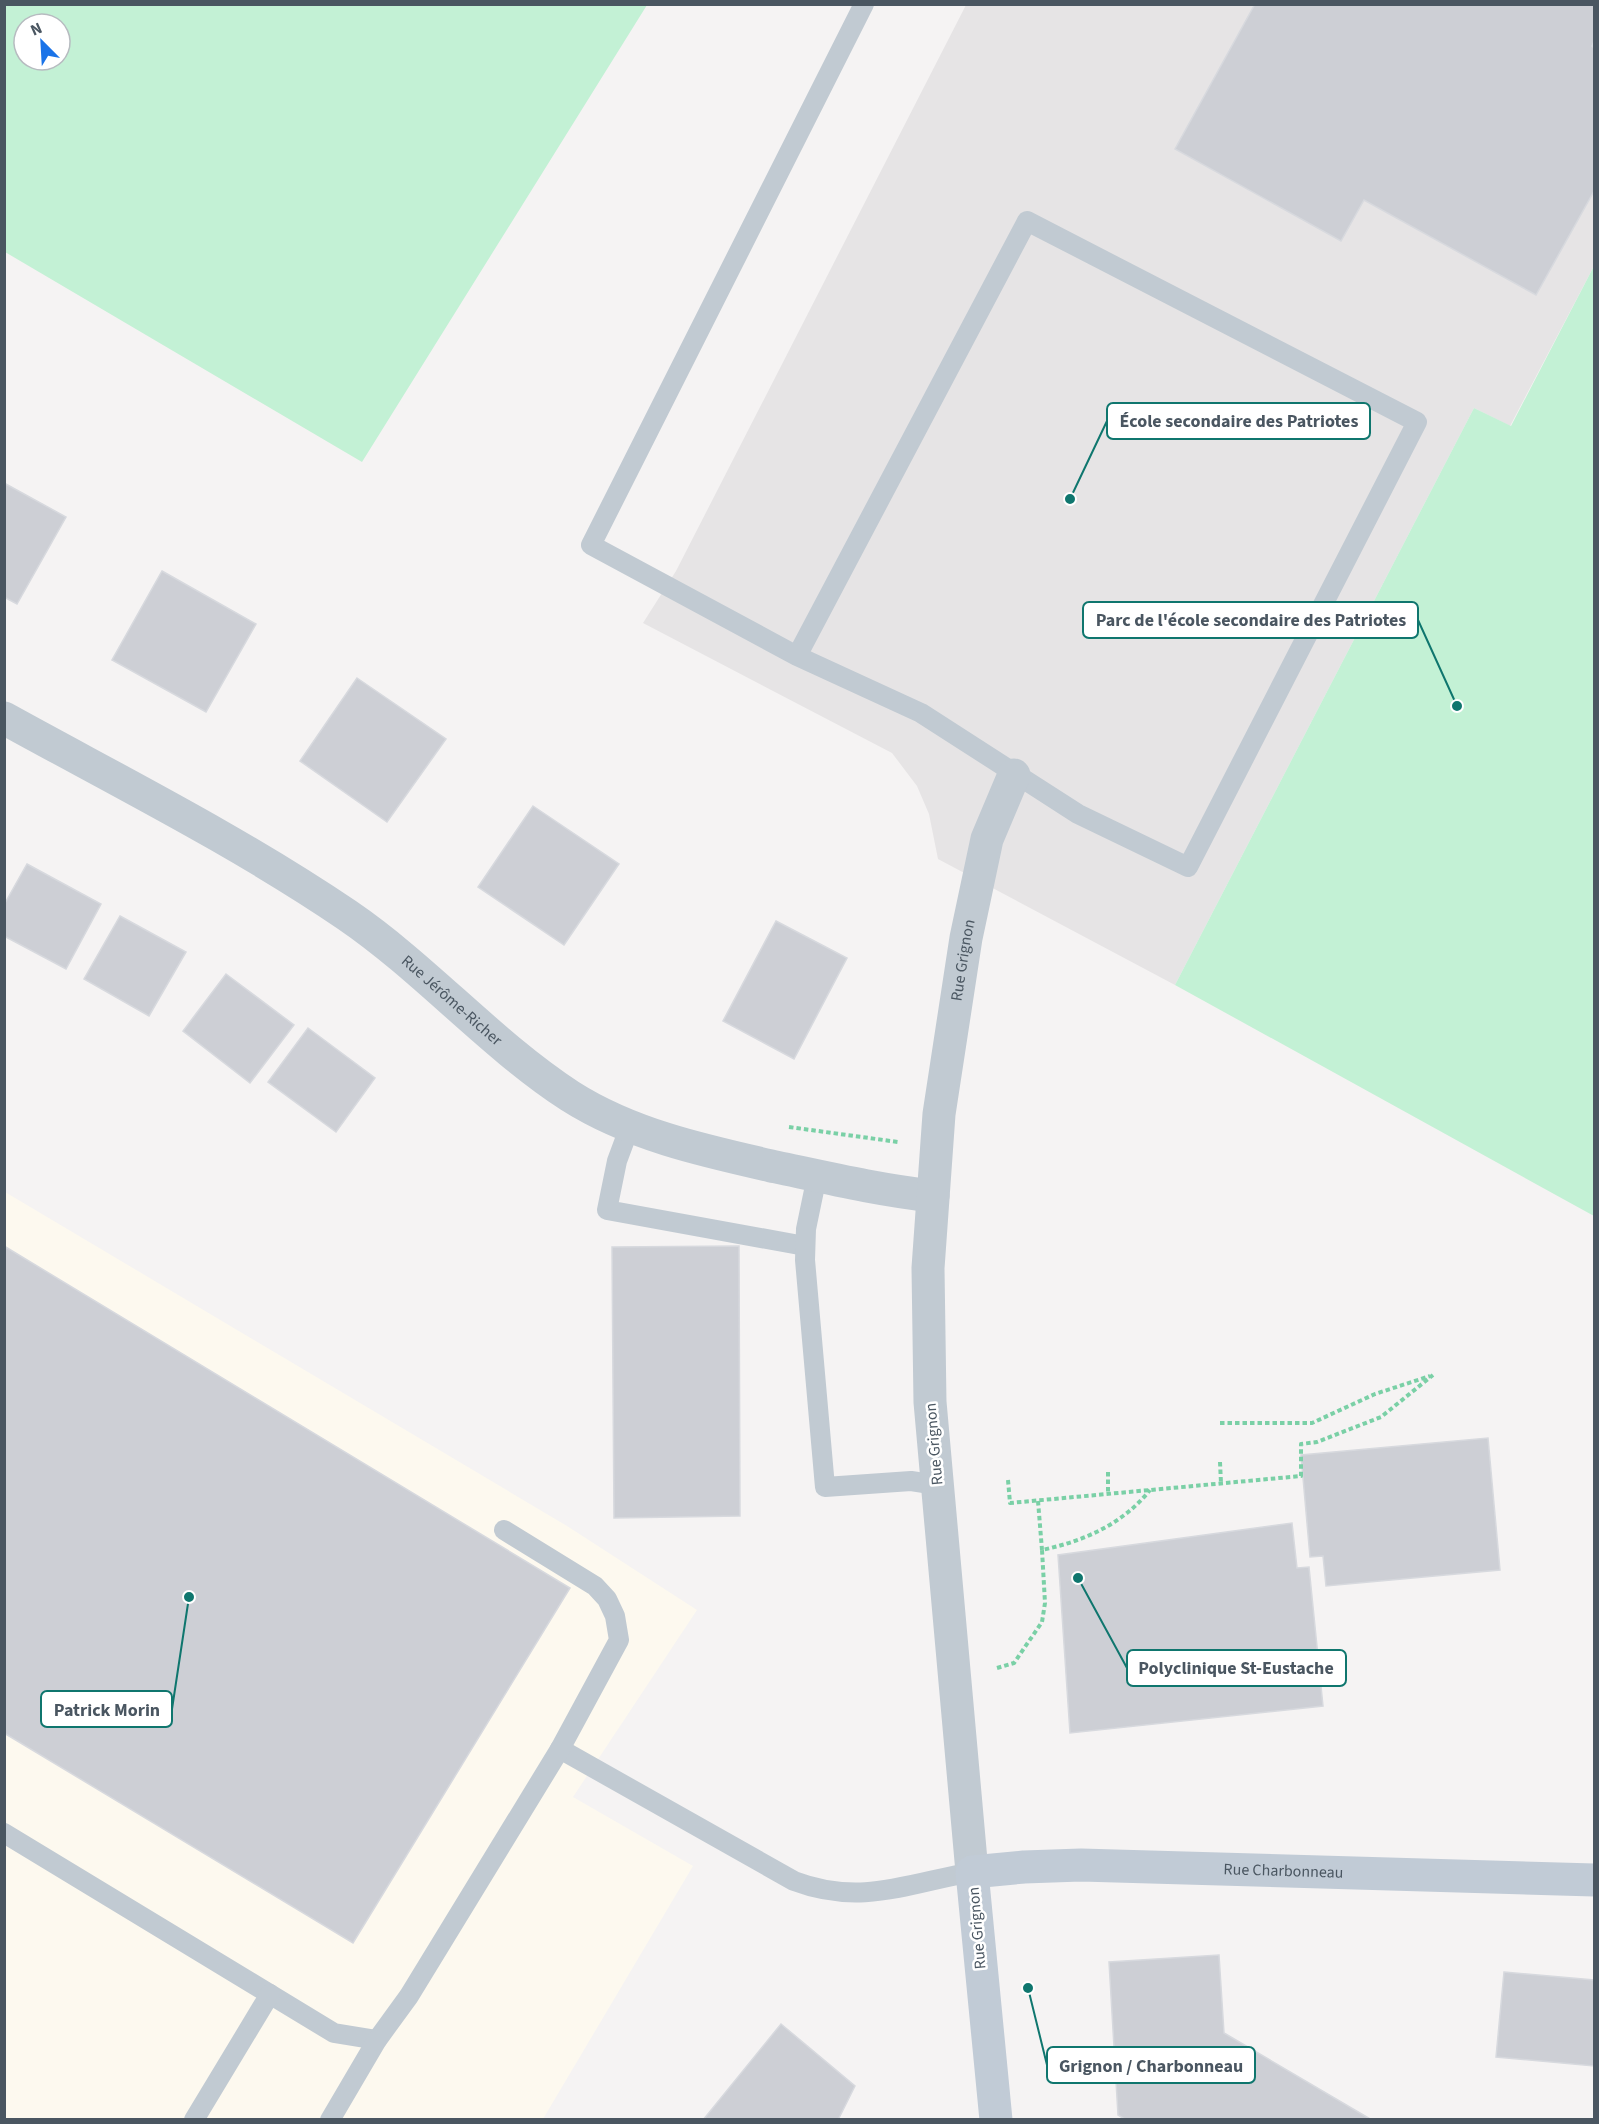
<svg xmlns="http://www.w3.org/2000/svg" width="1599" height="2124" font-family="'Source Sans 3',sans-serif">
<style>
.commercial{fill:#fdf9ef}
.education{fill:#e6e4e5}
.green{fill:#c3f1d5;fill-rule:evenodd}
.building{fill:#cdcfd5;stroke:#d7d9de;stroke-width:1.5}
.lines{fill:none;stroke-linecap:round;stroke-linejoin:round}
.path{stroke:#7ad0a6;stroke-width:4;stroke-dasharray:4.5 3;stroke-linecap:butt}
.lane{stroke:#c1cad2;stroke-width:20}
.street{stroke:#c1cad2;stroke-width:33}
.secondary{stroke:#c1cbd6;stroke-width:33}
.labels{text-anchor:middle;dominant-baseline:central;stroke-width:5;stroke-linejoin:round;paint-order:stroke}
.street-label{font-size:16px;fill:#4a5661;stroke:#fff}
.leader{fill:none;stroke:#0f766e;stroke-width:2}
.callout-dot{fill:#0f766e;stroke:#fff;stroke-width:2}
.callout{fill:#fff;stroke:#0f766e;stroke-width:2}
.callout-label{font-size:18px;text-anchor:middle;font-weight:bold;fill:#4a5661}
</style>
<rect width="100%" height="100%" fill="#f5f3f3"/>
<polygon class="commercial" points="5,1192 567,1526 697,1610 573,1797 693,1866 543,2119 5,2120"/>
<polygon class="education" points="966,5 1594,5 1594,266 1510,426 1474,408 1175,985 938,859 929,814 917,786 892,753 643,623 676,571"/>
<g class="green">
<path d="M5 4H647V5L362 462 5 252ZM24 24H60V60H24Z"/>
<polygon points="1594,266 1594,1216 1175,985 1474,408 1511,426"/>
</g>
<g class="building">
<polygon points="1255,4 1594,4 1594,41 1592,46 1594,48 1594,191 1536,295 1364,200 1341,241 1175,149"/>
<polygon points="4,483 66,517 17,604 4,597"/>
<polygon points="162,571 256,624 206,712 112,660"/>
<polygon points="357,678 446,739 387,822 300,761"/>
<polygon points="533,806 619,864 564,945 478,887"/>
<polygon points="27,864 101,904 66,969 4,936 4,905"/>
<polygon points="120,916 186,952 149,1016 84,979"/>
<polygon points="776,921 847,958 794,1059 723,1021"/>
<polygon points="226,974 294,1025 250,1083 183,1031"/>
<polygon points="308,1028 375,1078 336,1132 268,1082"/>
<polygon points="4,1246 570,1588 353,1943 4,1733"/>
<polygon points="739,1246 740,1516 614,1518 612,1247"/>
<polygon points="1488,1438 1500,1570 1326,1586 1323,1556 1310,1557 1301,1455"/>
<polygon points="1292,1523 1297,1568 1309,1567 1323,1706 1070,1733 1058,1555"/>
<polygon points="1219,1955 1224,2033 1372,2120 1126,2120 1118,2115 1109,1962"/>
<polygon points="1504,1972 1594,1980 1594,2066 1496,2057"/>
<polygon points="781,2024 855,2086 838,2120 703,2120"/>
</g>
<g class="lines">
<g class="path">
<polyline points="789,1127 898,1142"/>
<polyline points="1220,1423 1312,1423 1375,1394 1430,1376"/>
<polyline points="1220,1462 1221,1483"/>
<polyline points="1108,1472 1108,1494"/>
<polyline points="1008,1480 1010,1503 1301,1476 1301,1444 1317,1442 1381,1417 1433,1375"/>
<polyline points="1038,1501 1042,1550"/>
<path d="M997 1668 1014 1663 1042 1622 1045 1603 1042 1550C1084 1541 1123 1524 1150 1490"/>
</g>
<g class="lane">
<polyline points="797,656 1027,221 1417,422 1188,867 1078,814 921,713 797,656 591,545 864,4"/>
<polyline points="630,1126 617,1161 607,1210 805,1246"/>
<polyline points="817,1176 806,1229 805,1260 825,1487 911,1481 937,1485"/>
<path d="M560 1749 794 1881C860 1906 907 1884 972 1872"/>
<polyline points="4,1833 334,2033 377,2040"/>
<polyline points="194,2120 270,1994"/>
<polyline points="330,2120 377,2040 409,1996 560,1749 619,1640 615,1616 607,1599 595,1586 504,1530"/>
</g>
<g class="street">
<path id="s1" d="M4 718C120 782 238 841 347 915 426 969 489 1043 570 1096 631 1135 705 1151 776 1167 828 1178 879 1190 933 1196"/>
<path id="s2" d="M972 1872 930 1402 928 1268 939 1114 966 938 987 839 1014 775"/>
</g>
<path class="secondary" id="s3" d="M996 2120 972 1872 1024 1867 1081 1865 1594 1880"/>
</g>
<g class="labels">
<g class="street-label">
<text stroke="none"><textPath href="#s2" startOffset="916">Rue Grignon</textPath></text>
<text stroke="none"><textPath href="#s1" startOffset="531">Rue Jérôme-Richer</textPath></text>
<text transform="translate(934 1444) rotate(-95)">Rue Grignon</text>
<text stroke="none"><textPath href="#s3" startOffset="561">Rue Charbonneau</textPath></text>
<text transform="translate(977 1928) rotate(-95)">Rue Grignon</text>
</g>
</g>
<path class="leader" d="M1070 499L1107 421M1457 706L1418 620M1078 1578L1127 1668M189 1597L172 1709M1028 1988L1047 2065"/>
<g class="callout-dot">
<circle cx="1070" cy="499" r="6"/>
<circle cx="1457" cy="706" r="6"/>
<circle cx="1078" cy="1578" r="6"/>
<circle cx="189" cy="1597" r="6"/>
<circle cx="1028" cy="1988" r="6"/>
</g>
<g class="callout">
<rect x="1107" y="403" width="263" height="36" rx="6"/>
<rect x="1083" y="602" width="335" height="36" rx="6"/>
<rect x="1127" y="1650" width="219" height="36" rx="6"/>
<rect x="41" y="1691" width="131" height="36" rx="6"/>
<rect x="1047" y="2047" width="208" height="36" rx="6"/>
</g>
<g class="callout-label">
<text x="1239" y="427">École secondaire des Patriotes</text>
<text x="1251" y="626">Parc de l'école secondaire des Patriotes</text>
<text x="1236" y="1674">Polyclinique St-Eustache</text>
<text x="107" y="1716">Patrick Morin</text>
<text x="1151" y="2072">Grignon / Charbonneau</text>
</g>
<rect width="1599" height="2124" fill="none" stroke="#4a5661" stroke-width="12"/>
<g transform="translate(42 42) rotate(336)"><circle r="28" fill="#ffffff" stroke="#b7bbc0" stroke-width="1.5"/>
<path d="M0-4.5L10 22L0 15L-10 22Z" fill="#1a73e8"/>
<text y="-9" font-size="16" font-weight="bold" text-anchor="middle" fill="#4a5661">N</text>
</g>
</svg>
